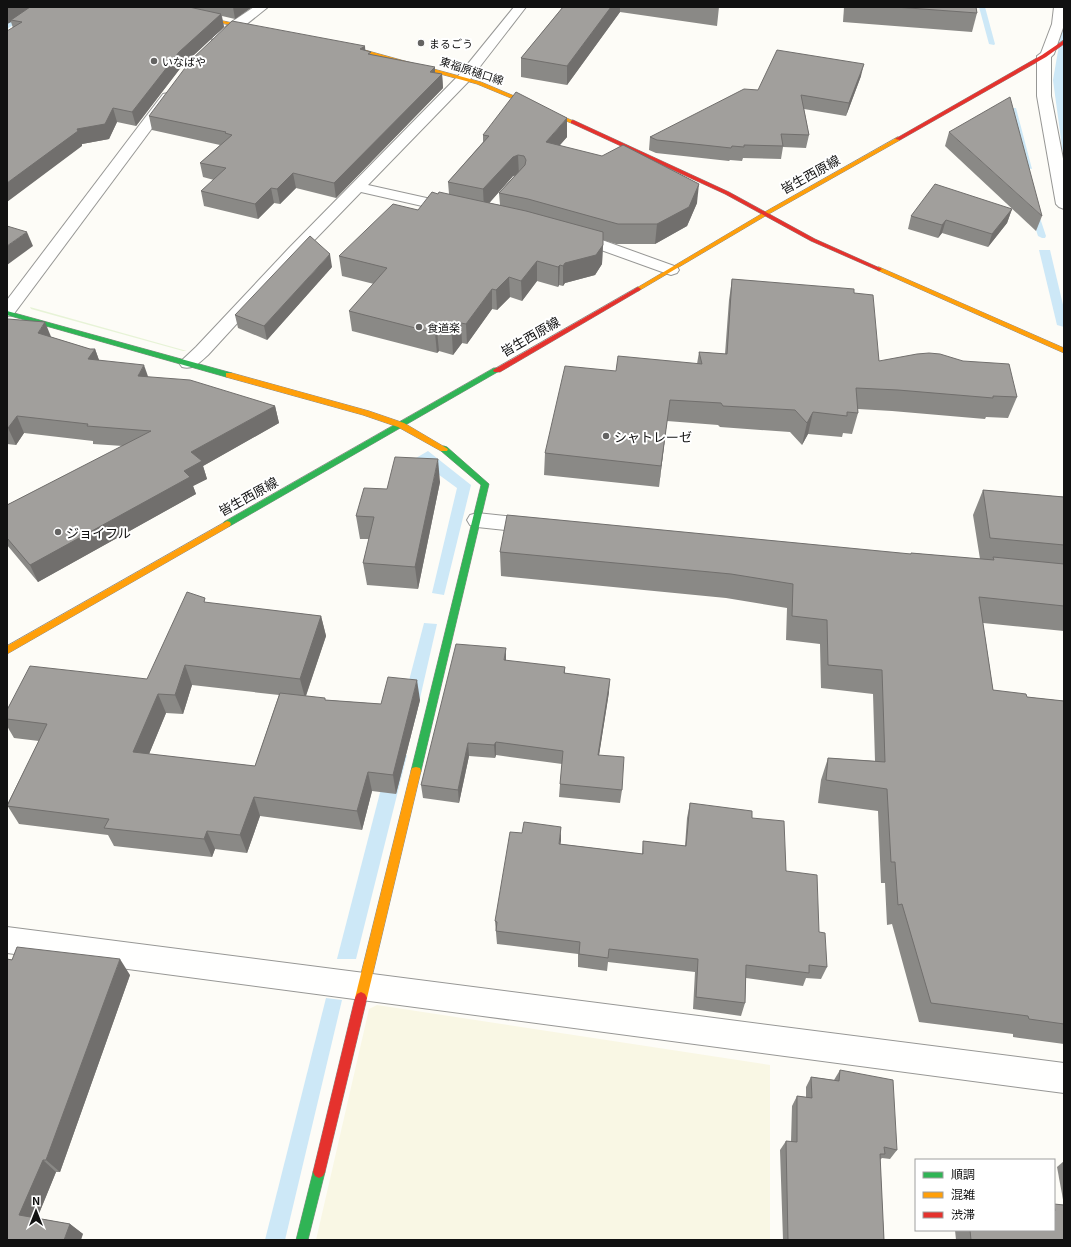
<svg xmlns="http://www.w3.org/2000/svg" width="1071" height="1247" font-family="Georgia,'Noto Sans JP',serif">
<style>
.farmland{fill:#f9f7e4}
.green{fill:#e7f3d7}
.water{fill:#cde8f7}
.lines{fill:none;stroke-linecap:round;stroke-linejoin:round}
.stream{fill:#cde8f7;fill-rule:evenodd}
.street-casing{stroke:#979795;stroke-width:2}
.fast-casing{stroke:#8e8d8b;stroke-width:1}
.slow-casing{stroke:#8e8d8b;stroke-width:1}
.jam-casing{stroke:#8e8d8b;stroke-width:1}
.street{fill:#fffffe;fill-rule:evenodd}
.fast{fill:#30b455;fill-rule:evenodd}
.slow{fill:#ff9f0a;fill-rule:evenodd}
.jam{fill:#e5322d;fill-rule:evenodd}
.wall{fill:#8a8986;fill-rule:evenodd}
.shaded-wall{fill:#716f6d}
.building{fill:#a19f9c;stroke:#716f6d}
.poi-dot{fill:#646362;stroke:#fff;stroke-width:1.5}
.labels{text-anchor:middle;dominant-baseline:central;stroke-width:4;stroke-linejoin:round;paint-order:stroke}
.far-poi-label{font-size:11px;fill:#111;stroke:#fff;text-anchor:start}
.far-street-label{font-size:11px;fill:#111;stroke:#fff}
.street-label{font-size:13px;fill:#111;stroke:#fff}
.poi-label{font-size:13px;fill:#111;stroke:#fff;text-anchor:start}
</style>
<rect width="100%" height="100%" fill="#fdfcf7"/>
<polygon class="farmland" points="377,1005 770,1065 770,1240 316,1240 369,1009"/>
<polygon class="green" points="30,307 187,351 183,351 31,309"/>
<g class="water">
<polygon points="1064,16 1064,162 1053,80"/>
<polygon points="1012,108 1016,108 1032,169 1023,167"/>
<polygon points="1039,250 1050,250 1064,309 1064,327 1057,325"/>
<polygon points="428,451 471,485 444,595 432,593 457,488 416,458"/>
<polygon points="424,623 437,624 415,720 399,719"/>
<polygon points="390,754 407,755 356,959 337,959"/>
<polygon points="326,998 342,1000 285,1240 265,1240"/>
</g>
<g class="lines">
<g class="stream">
<polygon points="35,7 42,7 7,29 7,24"/>
<polygon points="979,7 985,7 995,44 994,45 989,44"/>
<polygon points="1032,213 1035,213 1039,215 1046,236 1045,238 1042,238 1038,236 1031,215"/>
</g>
<g class="street-casing">
<g id="street">
<polygon points="254,7 268,7 223,43 213,43 212,40 213,37 233,21"/>
<path d="M514 7H526L468 82 368 185 458 205 461 208 458 211 453 213 361 192 301 254 208 355C200 362 194 370 182 367L179 363 196 347 289 248 458 76Z"/>
<polygon points="1054,7 1064,7 1064,25 1054,54 1051,57 1051,96 1064,164 1064,209 1059,207 1056,204 1037,96 1037,56 1041,53 1052,24"/>
<polygon points="168,93 173,94 175,97 173,100 13,315 7,316 7,300 163,94"/>
<polygon points="574,232 602,240 677,267 679,270 677,273 671,275 665,273 590,246 568,240 566,237 568,234"/>
<polygon points="477,513 535,519 542,521 545,526 542,531 535,533 477,527 470,525 467,520 470,515"/>
<polygon points="7,927 1064,1063 1064,1093 7,953"/>
</g>
</g>
<g class="fast-casing">
<g id="fast">
<polygon points="7,311 232,373 233,375 229,377 226,377 7,315"/>
<polygon points="494,368 500,368 501,370 230,526 227,527 223,524 224,522"/>
<polygon points="444,446 447,447 489,484 421,771 420,774 416,775 412,774 411,771 481,485 441,451 440,449 441,447"/>
<polygon points="319,1166 323,1168 325,1172 308,1240 296,1240 313,1172 315,1168"/>
</g>
</g>
<g class="slow-casing">
<g id="slow">
<polygon points="148,7 158,7 261,29 258,31"/>
<polygon points="343,44 481,82 576,122 571,123 477,84 341,47 340,46"/>
<polygon points="898,137 901,139 900,140 767,215 640,290 638,291 635,289 763,213"/>
<polygon points="879,267 1064,348 1064,353 877,270 876,269"/>
<polygon points="226,373 232,373 369,411 404,423 448,449 447,451 441,451 398,427 363,415 226,377"/>
<polygon points="227,521 230,522 231,524 230,526 7,654 7,646"/>
<polygon points="416,767 420,768 421,771 367,998 365,1002 361,1004 357,1002 355,998 411,771 412,768"/>
</g>
</g>
<g class="jam-casing">
<g id="jam">
<polygon points="1064,40 1064,44 1046,57 900,140 895,139 1042,55"/>
<polygon points="573,120 729,192 815,239 882,269 879,271 877,270 811,241 725,194 571,123 571,121"/>
<polygon points="638,287 641,289 640,290 500,372 494,372 493,370"/>
<polygon points="361,992 365,994 367,998 325,1172 323,1176 319,1178 315,1176 313,1172 355,998 357,994"/>
</g>
</g>
<use href="#street" class="street"/>
<use href="#fast" class="fast"/>
<use href="#slow" class="slow"/>
<use href="#jam" class="jam"/>
</g>
<g class="wall">
<polygon points="7,7 252,7 235,19 222,16 224,27 182,66 136,126 117,122 109,139 82,144 82,146 13,28 11,22 7,24"/>
<polygon points="563,7 719,7 717,26 620,12 567,85 521,77 521,58"/>
<polygon points="844,7 976,7 977,13 972,32 843,22"/>
<polygon points="365,50 372,55 435,73 442,74 443,88 336,198 296,188 280,204 274,203 258,219 204,206 201,191 214,180 203,177 200,163 220,145 152,130 149,116"/>
<polygon points="861,76 846,116 804,109 809,135 806,148 783,147 781,159 743,158 742,161 730,160 729,161 656,153 649,150 650,137 758,90"/>
<polygon points="949,132 1042,216 1036,231 945,146"/>
<path d="M483 135 567 137 559 146 697 203 687 226 655 244H616L603 240 602 264 595 275 565 283 563 286 559 285 558 287 537 281 522 301 510 297 497 310 492 309 467 344 462 343 453 355 439 351 437 353 352 331 349 311 374 284 342 276 339 256 418 210 438 194H449L448 182 483 142ZM515 175 499 193 500 205 489 203 513 176Z"/>
<polygon points="1012,209 1007,223 988,247 942,233 938,238 908,229 911,216"/>
<polygon points="332,267 267,340 238,328 235,315"/>
<polygon points="732,279 854,293 879,361 1017,397 1008,418 986,417 985,419 892,411 858,409 858,413 852,434 843,433 842,437 808,434 802,445 790,432 720,427 718,425 667,421 659,487 544,475 545,453 616,371 697,364 699,352 725,354 729,300"/>
<polygon points="7,319 51,337 90,349 95,349 99,360 148,377 275,406 279,423 203,466 207,479 193,486 196,494 38,582 7,545 7,505 123,446 93,444 93,441 24,433 16,445 7,444"/>
<polygon points="440,482 418,589 367,585 363,563 369,539 360,539 356,516 387,489"/>
<polygon points="983,490 1064,497 1064,631 983,623 993,690 1027,697 1064,701 1064,1044 1013,1037 1013,1034 919,1022 892,924 887,925 885,883 881,883 878,811 818,803 821,780 828,758 875,761 873,694 821,688 820,644 786,640 787,608 726,598 501,576 500,552 911,554 911,553 980,559 973,515"/>
<path d="M207 603 321 616 326 636 306 696 326 700 381 704 420 700 396 794 372 791 362 830 260 816 247 853 215 849 212 857 114 846 108 835 19 824 7 805 39 741 14 738 7 726V710L147 679ZM192 685 279 695 255 766 149 754 166 713 183 714Z"/>
<polygon points="506,661 565,667 565,673 609,692 599,755 622,790 620,803 559,797 560,784 562,764 496,755 495,758 469,756 459,803 423,798 421,785"/>
<polygon points="690,803 752,818 786,871 819,932 827,967 821,979 806,978 803,986 746,978 745,1003 741,1016 693,1009 695,972 608,962 607,971 578,967 578,954 497,944 495,921 561,844 642,854 643,841 685,846 687,818"/>
<polygon points="7,959 130,975 60,1172 56,1172 37,1218 70,1224 83,1234 7,1240"/>
<polygon points="840,1070 897,1150 890,1159 882,1158 880,1160 884,1240 783,1240 780,1150 786,1141 791,1142 792,1106 797,1096 806,1097 806,1087 811,1077 834,1080"/>
<polygon points="1064,1161 1064,1205 1057,1167"/>
<polygon points="1054,1204 1064,1240 956,1240 955,1230 1054,1230"/>
</g>
<g class="shaded-wall">
<polygon points="8,7 35,7 11,20 11,22 7,24 7,8"/>
<polygon points="233,7 252,7 235,19"/>
<polygon points="611,7 620,7 620,12 567,85 567,66"/>
<polygon points="221,14 224,27 182,66 136,126 132,112 179,52"/>
<polygon points="365,46 366,60 360,49"/>
<polygon points="864,64 861,76 846,116 849,103"/>
<polygon points="435,67 435,81 442,74 443,88 336,198 334,183"/>
<polygon points="113,108 117,122 109,139 82,144 82,146 7,202 7,183 77,129"/>
<polygon points="567,118 567,137 546,161 546,142"/>
<polygon points="518,155 519,175 513,176 484,209 483,189 513,157"/>
<polygon points="293,173 296,188 280,204 277,189"/>
<polygon points="699,184 697,203 687,226 655,244 657,224"/>
<polygon points="271,188 274,203 258,219 255,204"/>
<polygon points="1012,209 1007,223 988,247 992,234"/>
<polygon points="946,220 942,233 938,238 942,225"/>
<polygon points="27,232 33,246 7,265 7,246"/>
<polygon points="603,245 602,264 595,275 565,283 563,286 563,266 565,263"/>
<polygon points="330,254 332,267 267,340 264,326"/>
<polygon points="537,261 537,281 522,301 521,281"/>
<polygon points="560,265 559,285 558,287 558,267"/>
<polygon points="509,277 510,297 497,310 496,290"/>
<polygon points="492,289 492,309 467,344 466,324"/>
<polygon points="45,322 52,339 38,333"/>
<polygon points="461,323 462,343 453,355 452,335"/>
<polygon points="437,331 439,351 437,353 435,333"/>
<polygon points="95,349 101,366 88,359"/>
<polygon points="144,365 150,382 138,376"/>
<polygon points="670,400 667,421 659,487 661,466"/>
<polygon points="275,406 279,423 203,466 207,479 193,486 196,494 38,582 30,565 184,471 191,452"/>
<polygon points="813,412 808,434 802,445 807,423"/>
<polygon points="17,416 24,433 16,445 8,428"/>
<polygon points="438,459 440,482 418,589 415,567"/>
<polygon points="321,616 326,636 305,698 300,679"/>
<polygon points="506,648 506,662 504,660"/>
<polygon points="185,665 192,685 183,714 175,695"/>
<polygon points="610,679 609,692 597,768 598,755"/>
<polygon points="417,680 420,700 396,794 393,775"/>
<polygon points="158,694 166,713 142,771 133,752"/>
<polygon points="496,742 496,755 495,758 494,745"/>
<polygon points="468,743 469,756 459,803 458,790"/>
<polygon points="368,772 372,791 362,830 357,811"/>
<polygon points="254,797 260,816 247,853 240,835"/>
<polygon points="561,827 561,841 559,858 559,844"/>
<polygon points="207,831 215,849 212,857 204,839"/>
<polygon points="120,959 130,975 60,1172 46,1160"/>
<polygon points="43,1160 56,1172 34,1226 19,1215"/>
<polygon points="70,1224 83,1234 81,1240 64,1240"/>
</g>
<g class="building">
<polygon points="30,7 189,7 221,14 179,52 132,112 113,108 105,124 77,129 78,131 7,183 7,31 22,22 11,20"/>
<polygon points="563,7 611,7 567,66 521,58"/>
<polygon points="895,7 976,7 977,13"/>
<polygon points="232,21 365,46 360,49 371,52 368,54 435,67 430,72 442,74 334,183 293,173 277,189 271,188 255,204 201,191 226,168 200,163 232,135 225,133 226,132 149,116 191,60"/>
<polygon points="777,50 864,64 849,103 801,95 809,135 781,134 783,146 744,145 744,147 732,146 731,148 657,140 650,137 744,89 758,90"/>
<polygon points="516,92 567,118 546,142 602,156 623,145 699,184 689,207 657,224 618,224 528,199 499,193 525,165 526,160 524,156 518,155 513,157 483,189 448,182 489,136 483,135"/>
<polygon points="1010,97 1042,216 949,132"/>
<polygon points="935,184 1012,209 992,234 946,220 942,225 911,216"/>
<polygon points="432,192 438,194 439,192 526,211 603,232 603,245 596,255 565,263 563,266 560,265 558,267 537,261 521,281 509,277 496,290 492,289 466,324 461,323 452,335 437,331 435,333 349,311 387,268 339,256 393,204 418,210"/>
<polygon points="7,226 27,232 7,246"/>
<polygon points="310,236 330,254 264,326 235,315"/>
<polygon points="732,279 854,289 854,293 873,295 879,361 917,354 929,353 940,354 963,361 1009,364 1017,397 993,396 993,398 898,390 856,388 858,413 847,412 847,416 813,412 807,423 795,410 723,406 721,403 670,400 661,466 545,453 565,366 616,371 618,356 702,364 699,352 727,354"/>
<polygon points="7,319 8,319 45,322 38,333 90,349 95,349 88,359 144,365 138,376 190,380 275,406 191,452 202,461 184,471 190,477 30,565 7,538 7,505 151,431 87,426 88,424 17,416 8,428 7,428"/>
<polygon points="395,457 438,459 415,567 363,563 374,517 356,516 364,488 387,489"/>
<polygon points="983,490 1064,497 1064,545 990,538"/>
<polygon points="507,515 911,554 911,553 994,560 993,557 1064,564 1064,606 979,597 993,690 1026,694 1027,697 1064,701 1064,1024 1029,1019 1028,1016 931,1003 902,904 898,905 895,862 891,862 887,789 826,780 828,758 885,762 882,670 828,665 827,620 792,616 793,584 731,574 500,552"/>
<polygon points="187,592 205,598 204,602 321,616 300,679 185,665 175,695 158,694 133,752 255,766 280,693 325,698 325,700 381,704 388,677 417,680 393,775 368,772 357,811 254,797 240,835 207,831 204,839 104,828 109,819 7,806 47,724 7,719 7,710 30,666 147,679"/>
<polygon points="456,644 506,648 504,660 565,667 564,673 610,679 598,755 624,757 622,790 560,784 563,751 496,742 494,745 468,743 458,790 421,785"/>
<polygon points="690,803 752,811 752,818 784,821 786,871 817,875 819,932 825,933 827,967 809,965 809,973 746,965 745,1003 696,997 698,959 609,949 608,958 579,954 580,942 496,931 497,922 495,921 510,832 522,833 524,822 561,827 559,844 643,854 643,841 686,846"/>
<polygon points="17,947 120,959 46,1160 43,1160 19,1215 70,1224 64,1240 7,1240 7,959 12,960"/>
<polygon points="840,1070 893,1080 897,1150 884,1147 885,1154 880,1154 884,1240 788,1240 786,1141 797,1142 797,1096 812,1098 811,1077 839,1081"/>
<polygon points="1054,1204 1064,1205 1064,1240 971,1240 970,1230 1054,1230 1054,1211 1055,1211"/>
</g>
<g class="poi-dot">
<circle cx="421" cy="43" r="4"/>
<circle cx="154" cy="61" r="4"/>
<circle cx="419" cy="327" r="4"/>
<circle cx="606" cy="436" r="4"/>
<circle cx="58" cy="532" r="4"/>
</g>
<g class="labels">
<g class="far-poi-label">
<text x="429" y="43">まるごう</text>
<text x="162" y="61">いなばや</text>
<text x="427" y="327">食道楽</text>
</g>
<g class="far-street-label">
<text transform="translate(472 70) rotate(18)">東福原樋口線</text>
</g>
<g class="street-label">
<text transform="translate(810 174) rotate(-29)">皆生西原線</text>
<text transform="translate(530 336) rotate(-30)">皆生西原線</text>
<text transform="translate(248 496) rotate(-29)">皆生西原線</text>
</g>
<g class="poi-label">
<text x="614" y="436">シャトレーゼ</text>
<text x="66" y="532">ジョイフル</text>
</g>
</g>
<rect width="1071" height="1247" fill="none" stroke="#111111" stroke-width="16"/>
<rect x="915" y="1159" width="140" height="72" fill="#ffffff" stroke="#a0a0a0"/>
<rect x="923" y="1172" width="20" height="6" fill="#30b455" stroke="#a0a0a0"/>
<text x="951" y="1179" font-size="12" fill="#111111">順調</text>
<rect x="923" y="1192" width="20" height="6" fill="#ff9f0a" stroke="#a0a0a0"/>
<text x="951" y="1199" font-size="12" fill="#111111">混雑</text>
<rect x="923" y="1212" width="20" height="6" fill="#e5322d" stroke="#a0a0a0"/>
<text x="951" y="1219" font-size="12" fill="#111111">渋滞</text>
<g transform="translate(36 1211)" stroke="#ffffff" stroke-width="3" paint-order="stroke">
<path d="M0-3L7 15L0 10L-7 15Z" fill="#111111"/>
<text y="-6" font-size="11" font-weight="bold" text-anchor="middle" fill="#111111">N</text>
</g>
</svg>
